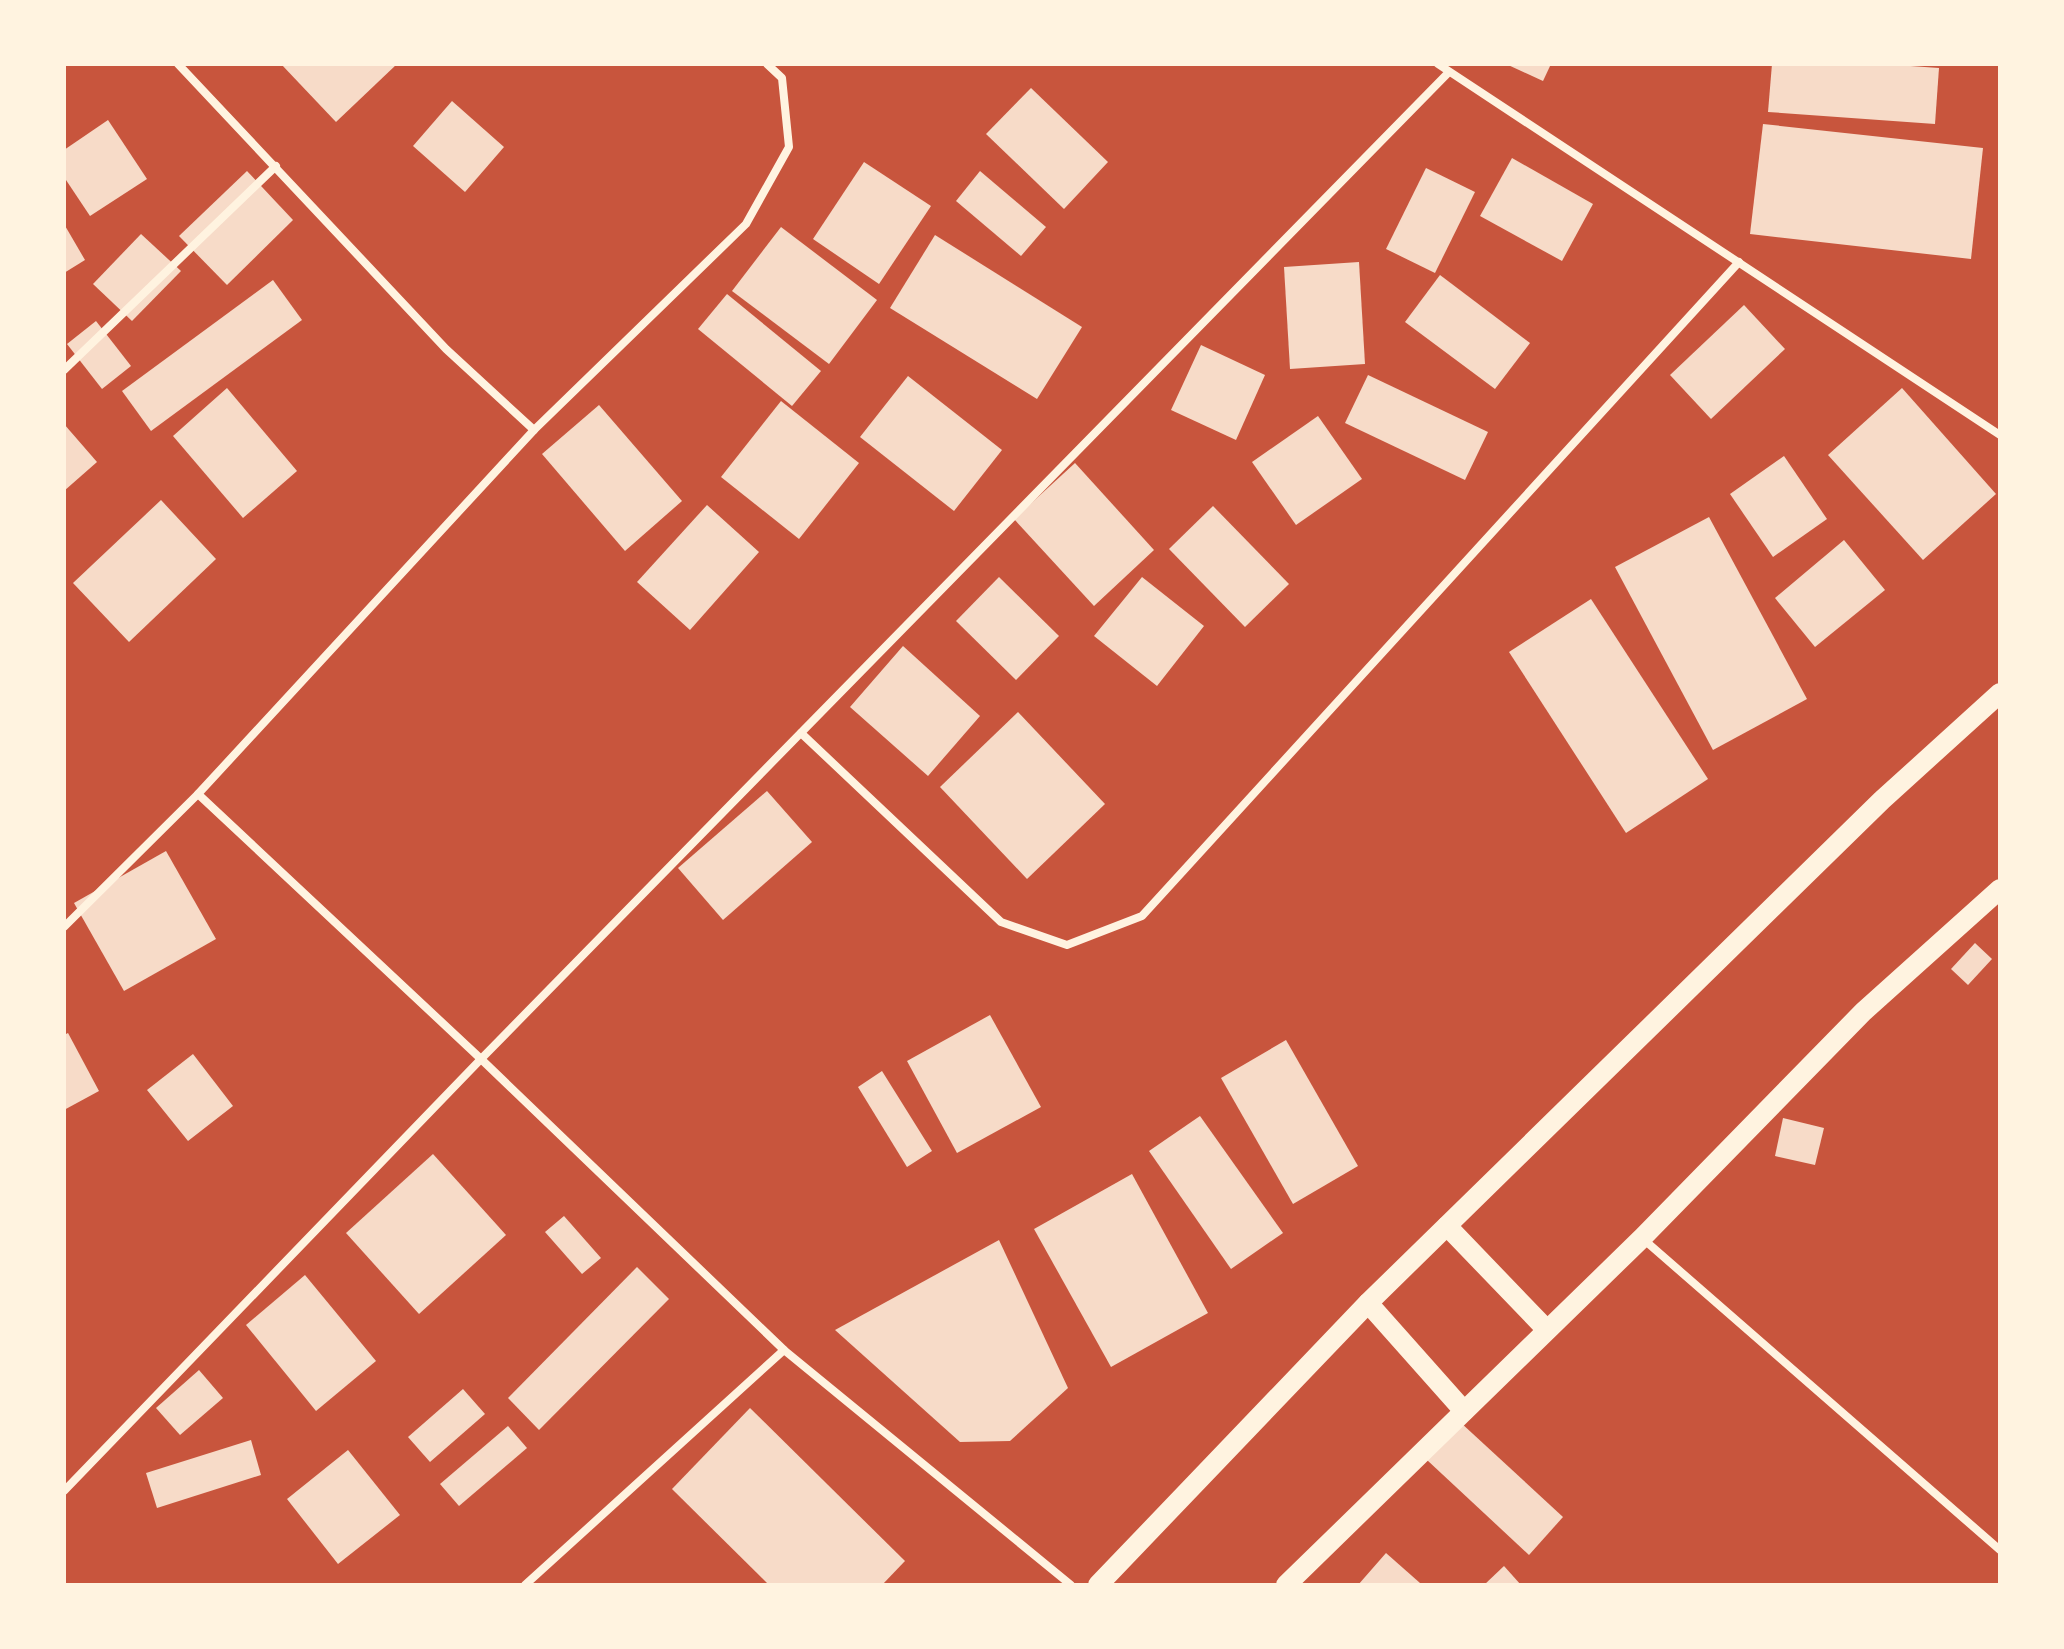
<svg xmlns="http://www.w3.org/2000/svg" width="2064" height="1649" font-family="Figtree,sans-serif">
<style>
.building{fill:#f7dbc8}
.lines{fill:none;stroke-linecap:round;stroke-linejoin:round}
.minor{stroke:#fff3e0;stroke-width:8}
.primary{stroke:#fff3e0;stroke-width:20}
</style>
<rect width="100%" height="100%" fill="#c8553d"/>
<g class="building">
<polygon points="281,64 397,64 336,122"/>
<polygon points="1506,64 1551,64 1543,81"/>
<polygon points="1772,64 1882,64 1939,68 1935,124 1768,112"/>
<polygon points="1031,88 1108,162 1064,209 986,134"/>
<polygon points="452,101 504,147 465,192 413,146"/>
<polygon points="108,120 147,179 90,216 64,177 64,150"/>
<polygon points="1763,124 1983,148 1971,259 1750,234"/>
<polygon points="1512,158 1593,204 1562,261 1480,216"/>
<polygon points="864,162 931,206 879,284 813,239"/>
<polygon points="1426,168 1475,192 1435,273 1386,249"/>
<polygon points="247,171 293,220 227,285 179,236"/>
<polygon points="980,171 1046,227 1021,256 956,201"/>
<polygon points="64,224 85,260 64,273"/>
<polygon points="781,227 877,300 829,364 732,291"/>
<polygon points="141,234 181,271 132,321 93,284"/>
<polygon points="935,235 1082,327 1037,399 890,308"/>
<polygon points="1359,262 1365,364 1290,369 1284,267"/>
<polygon points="1440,275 1530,343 1495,389 1405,322"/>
<polygon points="273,280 302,320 151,431 122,391"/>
<polygon points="727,294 821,371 792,406 698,329"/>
<polygon points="1744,305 1785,349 1711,419 1670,375"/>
<polygon points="96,321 131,366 102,389 67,344"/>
<polygon points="1201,345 1265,375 1236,440 1171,410"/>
<polygon points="1368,375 1488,432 1465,480 1345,423"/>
<polygon points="908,376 1002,450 954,511 860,437"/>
<polygon points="227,388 297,471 243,518 173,436"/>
<polygon points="1902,388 1996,494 1923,560 1828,455"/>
<polygon points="781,401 859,463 799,539 721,477"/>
<polygon points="599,405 682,501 625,551 542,454"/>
<polygon points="1318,416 1362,479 1296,525 1252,462"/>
<polygon points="64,424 97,462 64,491"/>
<polygon points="1784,456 1827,519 1773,557 1730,494"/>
<polygon points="1075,463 1154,550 1094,606 1014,519"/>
<polygon points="161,500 216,559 129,642 73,583"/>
<polygon points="707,505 759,552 690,630 637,582"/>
<polygon points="1213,506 1289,584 1245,627 1169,549"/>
<polygon points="1709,517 1807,699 1713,750 1615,567"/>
<polygon points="1844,540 1885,590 1815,647 1775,598"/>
<polygon points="999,577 1059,636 1016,680 956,621"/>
<polygon points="1142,577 1204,626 1157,686 1094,636"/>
<polygon points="1591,599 1708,779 1626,833 1509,652"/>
<polygon points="903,646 980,716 928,776 850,707"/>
<polygon points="1018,712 1105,804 1027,879 940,787"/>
<polygon points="767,791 812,842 723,920 678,868"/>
<polygon points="166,851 216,939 124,991 74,903"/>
<polygon points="1975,943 1992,959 1968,985 1951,969"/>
<polygon points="990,1015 1041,1107 957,1153 907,1061"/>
<polygon points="68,1033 99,1091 64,1110 64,1035"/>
<polygon points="1286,1040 1358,1166 1293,1204 1221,1078"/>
<polygon points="193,1054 233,1106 188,1141 147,1090"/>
<polygon points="882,1071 932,1151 907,1167 858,1087"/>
<polygon points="1200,1116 1283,1233 1231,1269 1149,1151"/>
<polygon points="1783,1118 1824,1128 1815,1165 1775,1156"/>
<polygon points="433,1154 506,1235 419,1314 346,1233"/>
<polygon points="1132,1174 1208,1313 1111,1367 1034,1229"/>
<polygon points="564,1216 601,1258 582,1274 545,1232"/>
<polygon points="999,1240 1068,1388 1010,1441 960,1442 835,1330"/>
<polygon points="637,1267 669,1299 539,1430 508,1398"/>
<polygon points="305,1275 376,1361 316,1411 246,1325"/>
<polygon points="199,1370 223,1398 180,1435 156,1408"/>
<polygon points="463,1389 485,1414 430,1462 408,1437"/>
<polygon points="750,1408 905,1561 882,1585 769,1585 672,1489"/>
<polygon points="1460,1422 1563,1517 1529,1555 1427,1460"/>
<polygon points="508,1426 527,1448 459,1506 440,1484"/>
<polygon points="251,1440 261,1475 157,1508 146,1473"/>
<polygon points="348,1450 400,1515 338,1564 287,1499"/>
<polygon points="1386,1553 1420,1583 1418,1585 1358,1585"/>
<polygon points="1504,1566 1521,1585 1484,1585"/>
</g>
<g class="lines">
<g class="minor">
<polyline points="178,64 446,349 534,430"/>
<polyline points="1438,64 2000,435"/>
<polyline points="64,370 276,166"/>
<polyline points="801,733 1001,922 1067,945 1142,916 1739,262"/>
<polyline points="198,794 481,1059 784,1350 1071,1585"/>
<polyline points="64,927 198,794 534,430 746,224 789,147 782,78 767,64"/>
<polyline points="1642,1238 2000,1550"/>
<polyline points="64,1491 481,1059 1449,72"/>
<polyline points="525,1585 784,1350"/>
</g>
<g class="primary">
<polyline points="1447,1226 1547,1330"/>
<polyline points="1368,1303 1464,1411"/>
<polyline points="1098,1585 1368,1303 1882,800 2000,693"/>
<polyline points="1286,1585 1642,1238 1863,1012 2000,889"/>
</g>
</g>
<rect width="2064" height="1649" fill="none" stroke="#fff3e0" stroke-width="132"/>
</svg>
